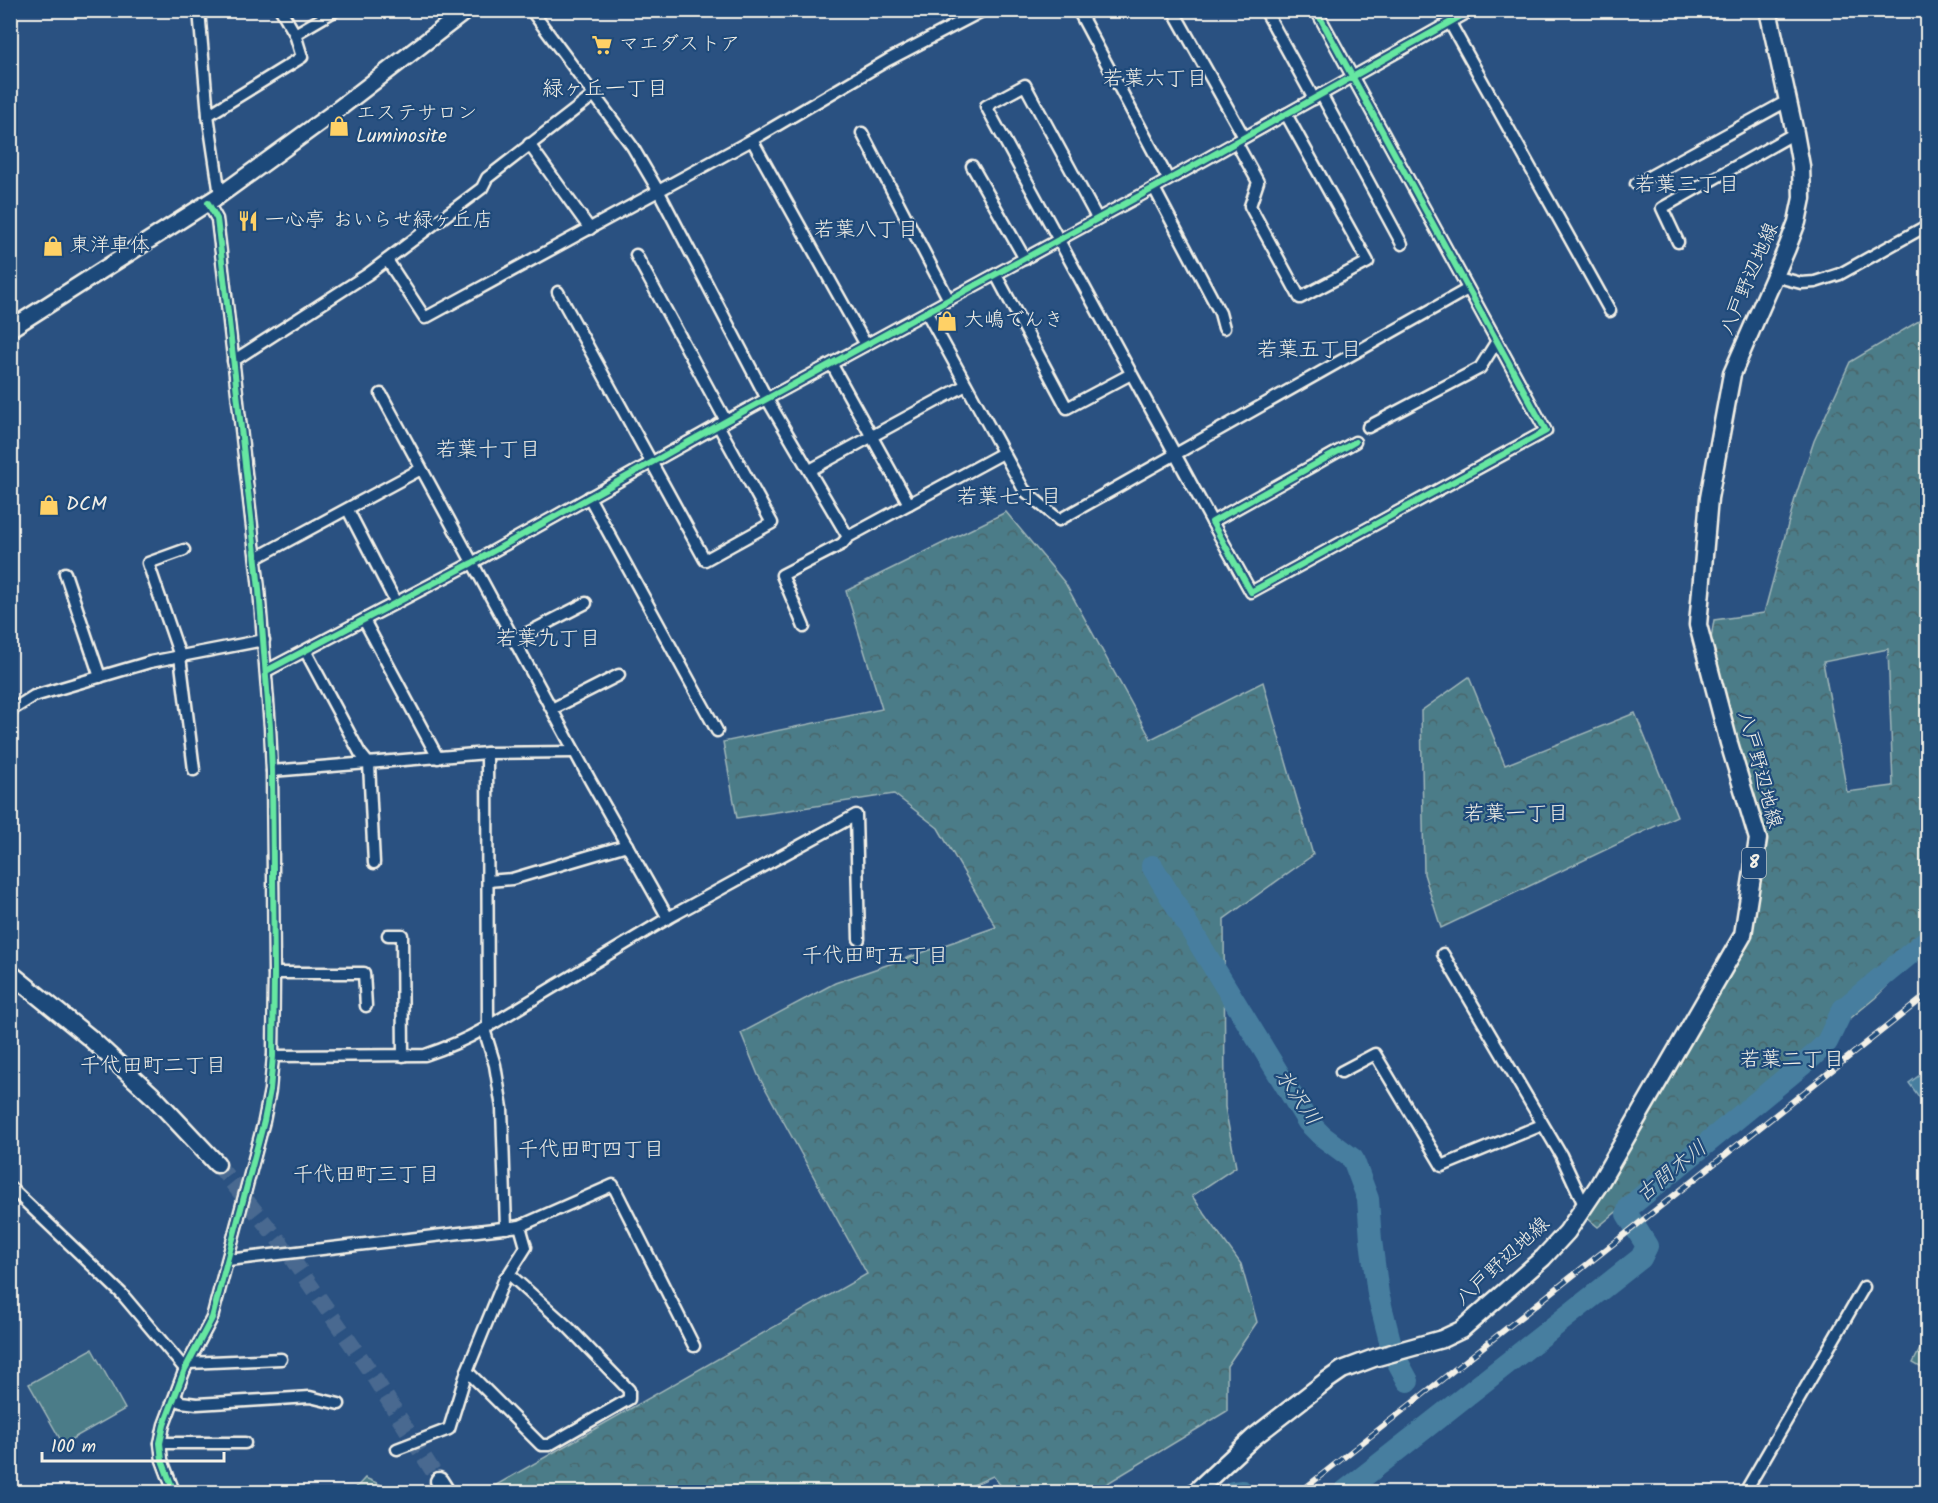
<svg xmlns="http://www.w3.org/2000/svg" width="1938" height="1503" font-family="Kalam,'Klee One',sans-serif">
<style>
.forest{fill:url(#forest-crowns);stroke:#a0b6b8;stroke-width:1.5;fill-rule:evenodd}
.garden{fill:#4b7c88;stroke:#a0b6b8;stroke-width:1.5}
.water{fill:url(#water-ripples);stroke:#8cacbc;stroke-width:1.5}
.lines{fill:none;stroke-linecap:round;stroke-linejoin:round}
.river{stroke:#467e9f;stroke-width:22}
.primary-tunnel{stroke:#486990;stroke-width:16;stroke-dasharray:16 8;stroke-linecap:butt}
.street-casing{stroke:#f4f1e8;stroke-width:15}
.secondary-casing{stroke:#f4f1e8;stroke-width:20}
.primary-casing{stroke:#f4f1e8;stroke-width:21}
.street{stroke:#1f4a7a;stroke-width:10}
.secondary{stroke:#1f4a7a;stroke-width:15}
.primary{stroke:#1f4a7a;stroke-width:16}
.rail-casing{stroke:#f4f1e8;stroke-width:6}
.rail{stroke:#1f4a7a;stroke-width:4;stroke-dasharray:11;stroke-linecap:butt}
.cycleway-casing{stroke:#1f4a7a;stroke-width:10}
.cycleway{stroke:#66e7a1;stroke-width:6}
.labels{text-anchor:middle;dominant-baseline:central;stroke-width:4.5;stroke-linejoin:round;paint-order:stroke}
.shield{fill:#1f4a7a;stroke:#b4bfc7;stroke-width:1.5}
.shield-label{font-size:18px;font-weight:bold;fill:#f4f1e8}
.poi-label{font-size:20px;fill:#f4f1e8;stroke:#1f4a7a;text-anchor:start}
.street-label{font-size:20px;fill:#f4f1e8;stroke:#1f4a7a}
.neighbourhood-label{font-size:21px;fill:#f4f1e8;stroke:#1f4a7a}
.water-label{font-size:21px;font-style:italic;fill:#dae0dd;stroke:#1f4a7a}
</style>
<defs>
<pattern id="forest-crowns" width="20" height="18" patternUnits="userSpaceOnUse" patternTransform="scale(1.5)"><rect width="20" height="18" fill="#4b7c88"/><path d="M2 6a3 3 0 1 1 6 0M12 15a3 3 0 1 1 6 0" fill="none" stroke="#4a656a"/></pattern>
<pattern id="water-ripples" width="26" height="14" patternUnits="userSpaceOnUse" patternTransform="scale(1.5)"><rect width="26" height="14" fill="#467e9f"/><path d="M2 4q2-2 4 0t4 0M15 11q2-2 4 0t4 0" fill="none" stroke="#476677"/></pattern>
</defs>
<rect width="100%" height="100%" fill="#2a5181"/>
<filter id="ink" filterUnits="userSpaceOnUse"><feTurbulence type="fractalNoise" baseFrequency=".0167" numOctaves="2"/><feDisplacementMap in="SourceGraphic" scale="12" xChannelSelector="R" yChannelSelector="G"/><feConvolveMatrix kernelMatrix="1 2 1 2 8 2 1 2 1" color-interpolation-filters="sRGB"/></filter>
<g filter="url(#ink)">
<g class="forest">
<path d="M1927 316V946L1875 998 1598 1227 1586 1217 1749 940 1765 838 1709 652 1714 620 1764 613 1796 495 1814 441 1850 362ZM1888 649 1893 786 1847 792 1823 662Z"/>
<polygon points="1006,512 1065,583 1151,739 1263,682 1313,855 1224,919 1225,1107 1236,1167 1192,1196 1241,1264 1257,1322 1227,1366 1227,1411 1093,1492 1006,1492 993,1476 958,1492 484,1492 867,1274 758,1075 741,1033 835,983 996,927 938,828 894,794 737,818 723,742 882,709 846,591"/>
<polygon points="1469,677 1505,765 1635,713 1677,816 1441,928 1424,874 1421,711"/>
<polygon points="1927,1335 1927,1371 1913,1363"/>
<polygon points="365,1478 398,1492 352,1492"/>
</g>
<polygon class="garden" points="92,1349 125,1409 63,1444 29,1384"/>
<polygon class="water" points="1927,1070 1927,1108 1909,1083"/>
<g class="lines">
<g class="river">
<polyline points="1152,866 1308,1122 1322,1136 1353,1159 1368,1199 1371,1240 1378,1294 1391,1345"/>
<polyline points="1394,1355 1408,1381"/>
<polyline points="1233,1492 1242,1491 1243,1492"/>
<polyline points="1344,1492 1641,1258 1647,1246 1627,1214 1629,1207 1813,1056 1827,1042 1843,1009 1928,939"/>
</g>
<polyline class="primary-tunnel" points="217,1164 281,1243 372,1374 439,1481"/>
<g class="street-casing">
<g id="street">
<polyline points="199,10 208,115 220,195"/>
<polyline points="531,10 632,146 659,192 767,399 848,537"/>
<polyline points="1078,10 1168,179"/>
<polyline points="1173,10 1244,137"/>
<polyline points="1265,10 1314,99"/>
<polyline points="1316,10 1546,431 1251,592 1212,522 1355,442"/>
<polyline points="1450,23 1610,311"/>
<polyline points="295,34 336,10"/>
<polyline points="1321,94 1402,244"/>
<polyline points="208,115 302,57 295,34 281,10"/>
<polyline points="862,133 949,300"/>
<polyline points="752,140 866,345"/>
<polyline points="1236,142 1258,182 1250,206 1300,298 1368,262 1286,114"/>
<polyline points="529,144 590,229"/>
<polyline points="972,166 1025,259"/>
<polyline points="1636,184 1789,100"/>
<polyline points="1154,188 1220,313 1224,328"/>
<polyline points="1097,218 1025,85 986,106 1212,522"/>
<polyline points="1678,242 1662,208 1795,133"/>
<polyline points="636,255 726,421"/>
<polyline points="387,260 425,318 752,140 888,60 984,10"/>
<polyline points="996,275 1067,408 1131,374"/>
<polyline points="1774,276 1801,283 1815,282 1840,274 1928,225"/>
<polyline points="558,292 705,560 772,523 718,425"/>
<polyline points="927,313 1024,490 1059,520 1468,289"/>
<polyline points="233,361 368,274 482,188 487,178 594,95"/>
<polyline points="832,365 909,504"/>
<polyline points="1368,427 1480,368 1497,341"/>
<polyline points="810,470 966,385"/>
<polyline points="589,497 717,731"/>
<polyline points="348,510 396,603"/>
<polyline points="184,550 148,563 180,656 194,770"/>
<polyline points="256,558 421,469"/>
<polyline points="65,573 100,677"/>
<polyline points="364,620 438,758"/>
<polyline points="804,627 782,575 842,544 848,537 1003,453"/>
<polyline points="514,640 586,603"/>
<polyline points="306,652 360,753 369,764 374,863"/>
<polyline points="266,671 472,563 726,421 1154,188 1472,10"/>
<polyline points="552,709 619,675"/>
<polyline points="10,711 34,696 150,662 264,640"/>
<polyline points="487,753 488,1027"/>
<polyline points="272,771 487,753 575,752"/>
<polyline points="488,881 512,879 627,845"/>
<polyline points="668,918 856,815 859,939"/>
<polyline points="388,935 402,935 403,1056"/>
<polyline points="1443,954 1561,1155 1585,1207"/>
<polyline points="274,973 364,973 366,1006"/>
<polyline points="484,1029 495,1065 502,1108 506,1228"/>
<path d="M273 1056 425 1055C446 1048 465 1040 484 1029L668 918 590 780 381 394"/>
<polyline points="1341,1072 1375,1054 1442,1166 1542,1125"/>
<polyline points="10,1187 121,1293 185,1369"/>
<polyline points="228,1260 520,1226 613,1185 694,1346"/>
<polyline points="509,1274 505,1278 467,1371 541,1445 549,1445 629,1399 629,1390 568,1327 509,1274 526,1247 520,1226"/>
<polyline points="188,1363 281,1359"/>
<polyline points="175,1397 181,1402 197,1404 310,1397 339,1404"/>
<polyline points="160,1443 245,1443"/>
<polyline points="397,1449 449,1429 467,1371"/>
<polyline points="174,1492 162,1460 160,1443 164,1425 185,1369 212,1318 264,1121 270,1090 273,1056 274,973 272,771 270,727 259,589 226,295 217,219 208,203"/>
<polyline points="1745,1492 1864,1287"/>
</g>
</g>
<g class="secondary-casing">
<polyline id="secondary" points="10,329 220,195 337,110 467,10"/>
</g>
<g class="primary-casing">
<g id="primary">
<polyline points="10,973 90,1038 155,1098 217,1164"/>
<polyline points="439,1481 446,1492"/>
<polyline points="1195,1492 1254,1437 1326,1381 1342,1370 1374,1358 1442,1339 1461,1330 1543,1258 1567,1232 1598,1186 1743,935 1758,839 1729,743 1698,625 1709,498 1732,374 1787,248 1797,222 1802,198 1801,166 1795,133 1768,10"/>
</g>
</g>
<use href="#street" class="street"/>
<use href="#secondary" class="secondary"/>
<use href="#primary" class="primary"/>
<g class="rail-casing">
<polyline id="rail" points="1300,1492 1928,994"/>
</g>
<use href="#rail" class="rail"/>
<g class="cycleway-casing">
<g id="cycleway">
<polyline points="1316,10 1546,431 1251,592 1212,522 1355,442"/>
<polyline points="266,671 472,563 726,421 1154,188 1472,10"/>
<polyline points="174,1492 162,1460 160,1443 164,1425 185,1369 212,1318 264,1121 270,1090 273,1056 274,973 272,771 270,727 259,589 226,295 217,219 208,203"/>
</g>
</g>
<use href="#cycleway" class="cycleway"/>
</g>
</g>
<defs>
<g id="supermarket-bare" transform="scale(1.62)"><path d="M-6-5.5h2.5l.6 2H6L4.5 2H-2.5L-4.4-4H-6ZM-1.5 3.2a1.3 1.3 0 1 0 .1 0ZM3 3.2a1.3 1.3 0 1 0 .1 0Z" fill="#ffd166" stroke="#1f4a7a" stroke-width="2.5" paint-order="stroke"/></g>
<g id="shop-bare" transform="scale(1.62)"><path d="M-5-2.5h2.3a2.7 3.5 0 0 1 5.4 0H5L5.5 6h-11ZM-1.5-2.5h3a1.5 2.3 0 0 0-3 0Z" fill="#ffd166" stroke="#1f4a7a" stroke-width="2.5" paint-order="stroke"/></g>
<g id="restaurant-bare" transform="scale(1.62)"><path d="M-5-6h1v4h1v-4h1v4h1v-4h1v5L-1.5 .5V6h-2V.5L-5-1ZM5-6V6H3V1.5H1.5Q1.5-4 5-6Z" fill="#ffd166" stroke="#1f4a7a" stroke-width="2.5" paint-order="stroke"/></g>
</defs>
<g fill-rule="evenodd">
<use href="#supermarket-bare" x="602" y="45"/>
<use href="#shop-bare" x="339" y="126"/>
<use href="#restaurant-bare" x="248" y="221"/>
<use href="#shop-bare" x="53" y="246"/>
<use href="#shop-bare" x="947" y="321"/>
<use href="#shop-bare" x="49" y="505"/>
</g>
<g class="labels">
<rect class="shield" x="1742" y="848" width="24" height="30" rx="4.5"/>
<g class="shield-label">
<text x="1754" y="863">8</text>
</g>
<g class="poi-label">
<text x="619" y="45">マエダストア</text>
<text x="356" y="114">エステサロン<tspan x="356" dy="23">Luminosite</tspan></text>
<text x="265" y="221">一心亭 おいらせ緑ヶ丘店</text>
<text x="70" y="246">東洋車体</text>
<text x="964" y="321">大嶋でんき</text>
<text x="66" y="505">DCM</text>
</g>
<g class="street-label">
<text transform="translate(1750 279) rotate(-67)">八戸野辺地線</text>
<text transform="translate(1759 770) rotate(75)">八戸野辺地線</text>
<text transform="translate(1503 1262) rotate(-43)">八戸野辺地線</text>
</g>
<g class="neighbourhood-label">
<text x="1155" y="79">若葉六丁目</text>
<text x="605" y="89">緑ヶ丘一丁目</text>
<text x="1687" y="185">若葉三丁目</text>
<text x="866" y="230">若葉八丁目</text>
<text x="1309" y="350">若葉五丁目</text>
<text x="488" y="450">若葉十丁目</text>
<text x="1009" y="497">若葉七丁目</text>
<text x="548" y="639">若葉九丁目</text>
<text x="1516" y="814">若葉一丁目</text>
<text x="875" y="956">千代田町五丁目</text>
<text x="1792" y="1060">若葉二丁目</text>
<text x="153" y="1066">千代田町二丁目</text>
<text x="591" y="1150">千代田町四丁目</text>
<text x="366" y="1175">千代田町三丁目</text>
</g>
<g class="water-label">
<text transform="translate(1297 1098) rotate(55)">氷沢川</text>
<text transform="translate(1672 1172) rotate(-39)">古間木川</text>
</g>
</g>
<rect width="1938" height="1503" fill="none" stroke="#1f4a7a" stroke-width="36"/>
<rect x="18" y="18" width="1902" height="1467" fill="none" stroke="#f4f1e8" stroke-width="2" filter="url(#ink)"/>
<path d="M42 1452v9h182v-9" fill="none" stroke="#f4f1e8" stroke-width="3"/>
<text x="51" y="1452" font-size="18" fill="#f4f1e8" stroke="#1f4a7a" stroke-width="4.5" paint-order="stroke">100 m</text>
</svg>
